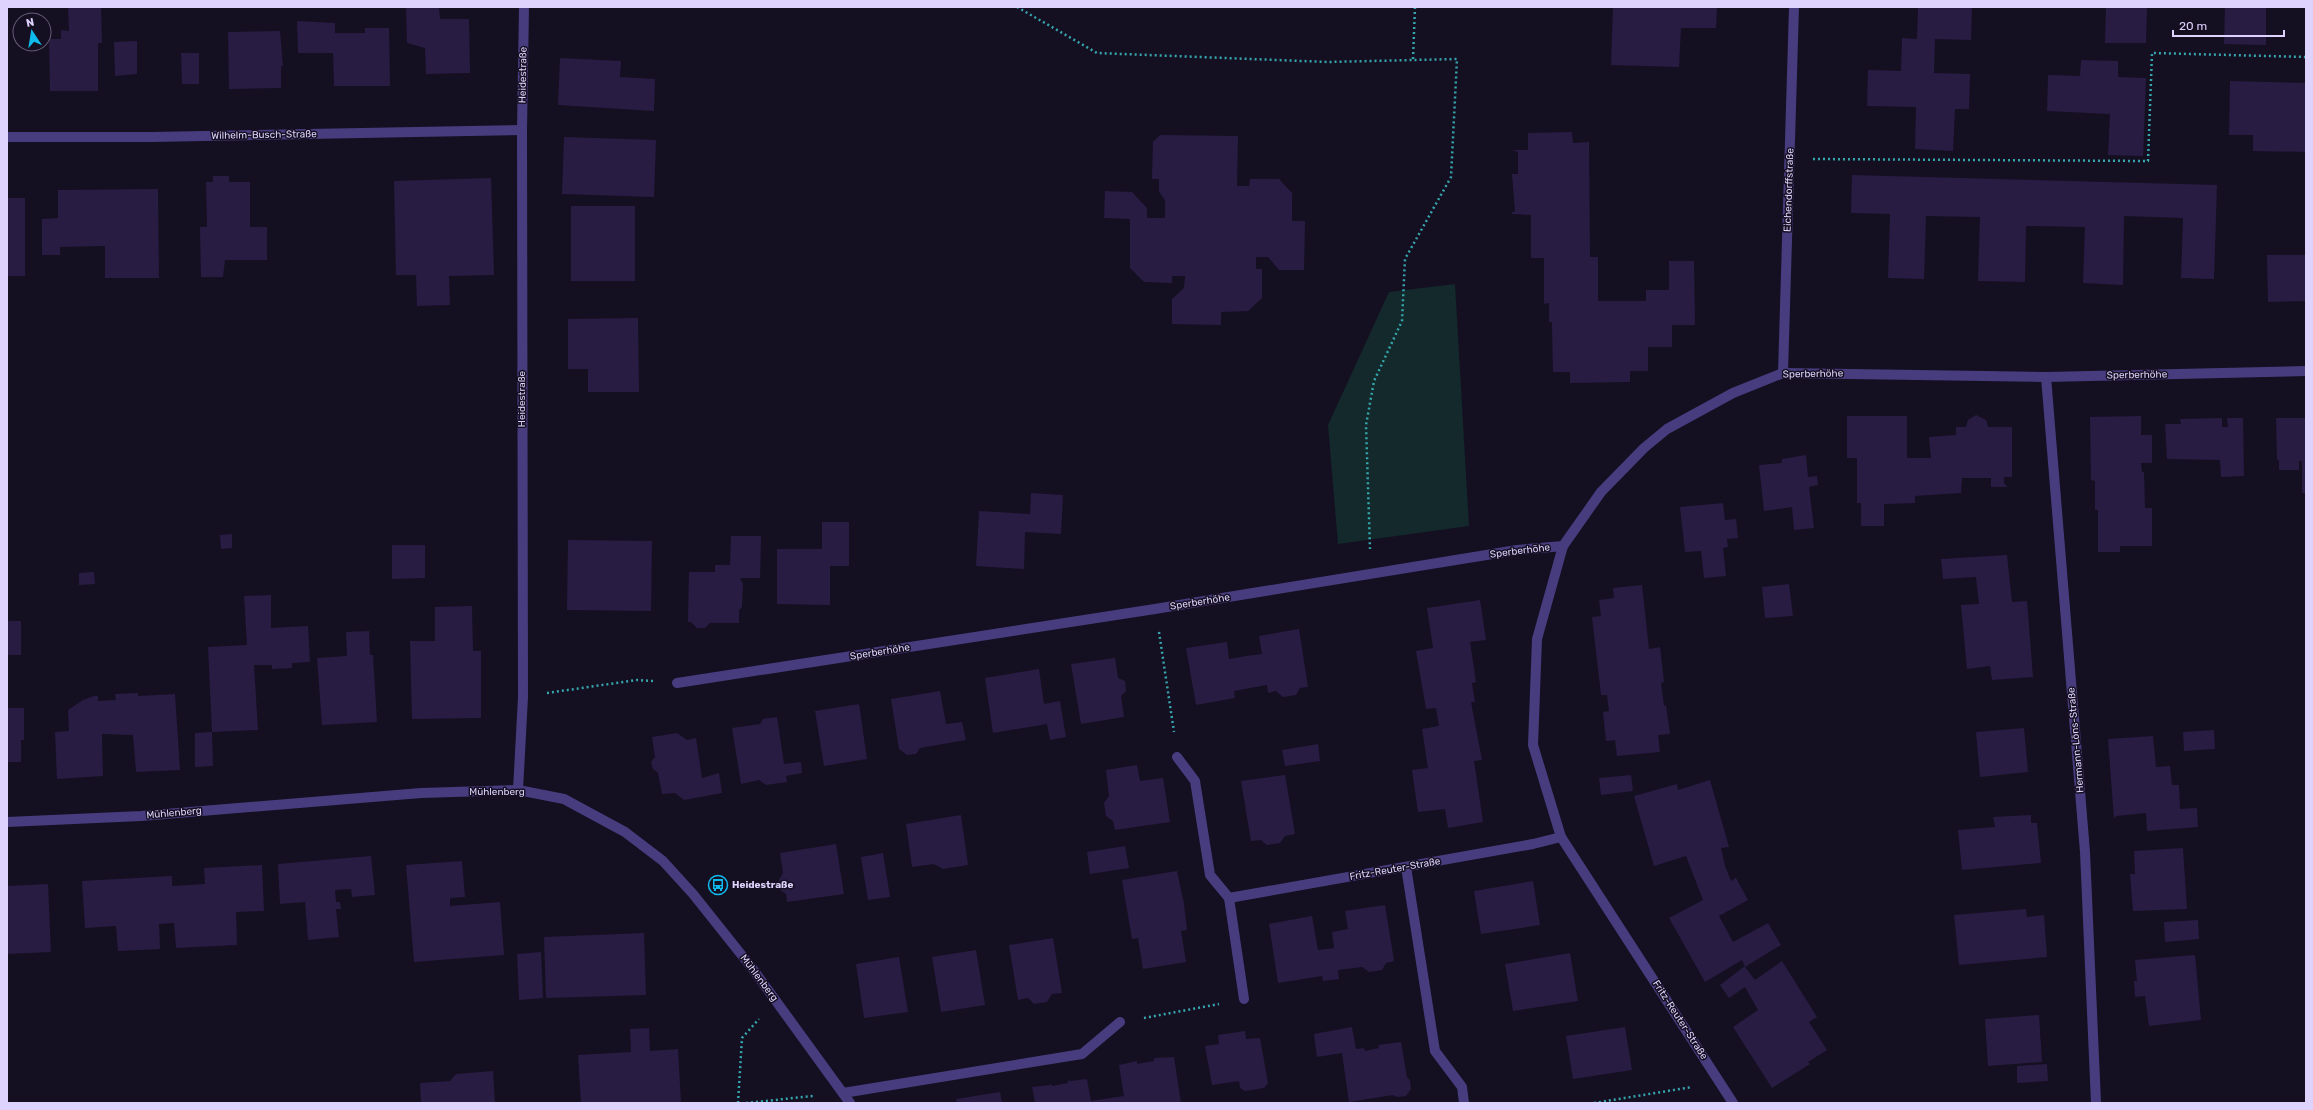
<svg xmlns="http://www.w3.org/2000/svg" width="2313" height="1110" font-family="Rubik,sans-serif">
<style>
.green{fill:#13292b}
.building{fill:#281c42}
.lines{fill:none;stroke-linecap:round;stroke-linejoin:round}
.path{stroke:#36a6ad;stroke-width:2.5;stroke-dasharray:2 3;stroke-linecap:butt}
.lane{stroke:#473d7e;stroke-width:10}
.street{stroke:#473d7e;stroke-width:10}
.labels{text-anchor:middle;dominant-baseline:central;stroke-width:3;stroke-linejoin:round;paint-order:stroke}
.street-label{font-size:10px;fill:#ddd3fc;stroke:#150f22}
.poi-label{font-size:10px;font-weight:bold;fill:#ddd3fc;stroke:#150f22;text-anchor:start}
</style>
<rect width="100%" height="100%" fill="#150f22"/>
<polygon class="green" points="1455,284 1469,526 1338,544 1328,425 1389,292"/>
<g class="building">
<polygon points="68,7 101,7 102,43 98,43 98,91 50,91 49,39 61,39 61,30 69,31"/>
<polygon points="406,7 439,7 440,19 469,19 470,73 426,74 425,48 407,43"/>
<polygon points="1613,7 1717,7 1716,28 1681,28 1679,67 1611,65"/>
<polygon points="1918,7 1972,7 1971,40 1935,39 1934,73 1970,74 1969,109 1955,109 1953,151 1915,149 1916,107 1867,106 1868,70 1901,71 1902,38 1917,39"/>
<polygon points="2106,7 2147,7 2146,43 2105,43"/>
<polygon points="2225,7 2266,7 2266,45 2224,44"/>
<polygon points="297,21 335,23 335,33 365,33 365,28 389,28 390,86 334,86 333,53 298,53"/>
<polygon points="280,31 283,66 281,66 281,88 229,89 228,32"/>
<polygon points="137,41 137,74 115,76 114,42"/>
<polygon points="181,53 199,53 199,84 182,84"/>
<polygon points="560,58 621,61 620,77 655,79 654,111 558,105"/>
<polygon points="2081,60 2118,61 2118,77 2146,78 2143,156 2108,155 2110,114 2047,111 2048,75 2080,76"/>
<polygon points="2230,81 2306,83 2306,152 2253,151 2253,135 2229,135"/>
<polygon points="1572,132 1573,143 1589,142 1590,257 1598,257 1598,301 1646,301 1646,290 1669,290 1669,261 1694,261 1695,325 1672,325 1672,347 1648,347 1648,371 1630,371 1630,382 1570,383 1570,372 1553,372 1552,322 1549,322 1549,303 1544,304 1544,258 1531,258 1531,215 1512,214 1512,212 1515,212 1512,174 1518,174 1518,152 1512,150 1528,150 1528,133"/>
<polygon points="1160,135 1238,136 1237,186 1249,186 1250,179 1279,179 1292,193 1292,221 1305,221 1304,270 1279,270 1268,257 1256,257 1256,269 1262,269 1262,298 1248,311 1221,312 1221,325 1172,324 1172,299 1184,288 1185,276 1172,276 1172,283 1144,282 1130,268 1130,219 1104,218 1105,191 1132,192 1147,208 1147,218 1165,218 1165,200 1159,192 1159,179 1152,179 1153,142"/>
<polygon points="564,137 656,140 654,197 562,194"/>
<polygon points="1852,175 2217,185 2214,279 2181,278 2183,218 2124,216 2123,285 2083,283 2085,227 2026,226 2025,282 1978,281 1980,217 1926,216 1924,279 1888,278 1890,214 1851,213"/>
<polygon points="213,176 229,176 229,182 250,182 250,227 267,227 267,260 225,260 223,277 201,277 200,227 207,227 206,182 213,182"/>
<polygon points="491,178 494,275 449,276 450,305 417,306 416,275 396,275 394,181"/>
<polygon points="158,189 159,278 105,278 105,246 60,247 60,255 42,255 42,219 58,218 58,190"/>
<rect x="7" y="198" width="18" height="78"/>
<rect x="571" y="206" width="64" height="75"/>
<polygon points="2267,255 2306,255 2306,301 2268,302"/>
<polygon points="638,318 639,392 588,392 588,369 568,369 568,319"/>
<polygon points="1976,415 1986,420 1988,427 2012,427 2012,477 2004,477 2004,484 2006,485 2007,487 1991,487 1991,478 1962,478 1961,493 1915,496 1915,503 1884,504 1884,526 1861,526 1861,503 1857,503 1857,458 1847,458 1847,416 1907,416 1907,458 1931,458 1929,437 1956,435 1956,427 1966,427 1968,420"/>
<polygon points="2141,416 2141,435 2152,435 2152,463 2141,463 2142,472 2144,472 2145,508 2152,508 2152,546 2120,546 2120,552 2098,552 2098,510 2095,510 2095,481 2091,480 2090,417"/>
<polygon points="2222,418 2222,427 2228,427 2227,418 2243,418 2244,476 2221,477 2220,460 2167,459 2165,424 2181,424 2180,419"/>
<polygon points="2276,418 2306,418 2306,493 2302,493 2302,461 2299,461 2299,470 2279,470 2279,460 2277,460"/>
<polygon points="1806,455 1808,477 1817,476 1818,485 1809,487 1814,528 1794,530 1792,507 1764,511 1759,465 1782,463 1782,459"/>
<polygon points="1031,493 1063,495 1061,534 1025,532 1024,569 976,566 979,511 1030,514"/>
<polygon points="1723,503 1725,520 1736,519 1738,538 1727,539 1728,547 1723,548 1726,576 1704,578 1701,551 1685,552 1680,507"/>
<polygon points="822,522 849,522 849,566 830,566 830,605 777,604 777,549 822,549"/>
<polygon points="232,534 232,548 221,549 220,535"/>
<polygon points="731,536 761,536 760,578 740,578 743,584 742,607 739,610 739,623 710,623 705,628 697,628 691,622 688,622 689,572 715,572 715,565 730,565"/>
<polygon points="568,540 652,541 651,611 567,610"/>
<polygon points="392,545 425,545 425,578 392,579"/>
<polygon points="2007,555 2012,602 2027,601 2033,677 1992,680 1990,666 1967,669 1961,605 1979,604 1976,577 1943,579 1941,559"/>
<polygon points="94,572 95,584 79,585 79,573"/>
<polygon points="1789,584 1793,616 1765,618 1762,587"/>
<polygon points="1642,585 1649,649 1660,647 1664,682 1661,683 1664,706 1666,705 1670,734 1658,735 1660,752 1617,756 1615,740 1606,741 1603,712 1609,711 1607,695 1601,695 1592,617 1601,616 1599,600 1614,598 1613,588"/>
<polygon points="271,595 271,628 308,626 310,662 292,663 292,668 272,669 272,665 254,665 258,730 212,732 208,647 247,645 244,596"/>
<polygon points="1480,600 1486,640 1470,642 1476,682 1472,683 1475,702 1471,702 1482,760 1474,761 1483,822 1448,828 1445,809 1418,812 1412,770 1428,768 1422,729 1439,726 1436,708 1426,709 1416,651 1433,648 1427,608"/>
<polygon points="472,606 473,651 481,651 481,718 412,719 410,641 435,641 435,607"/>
<rect x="7" y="621" width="14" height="34"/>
<polygon points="1299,629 1308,687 1300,688 1296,695 1283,697 1276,691 1268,693 1267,685 1234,691 1235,698 1196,705 1186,648 1227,642 1229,659 1246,656 1262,654 1259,636"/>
<polygon points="369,631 370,655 373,655 377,722 322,725 317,658 347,656 346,632"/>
<polygon points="1115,658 1118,678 1125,681 1126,691 1121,696 1124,717 1081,724 1071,664"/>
<polygon points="1039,669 1044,704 1060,701 1066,737 1050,740 1047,724 993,733 985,678"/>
<polygon points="940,691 946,724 962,722 966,740 920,748 916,754 907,755 899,749 891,699"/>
<polygon points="138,693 138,696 175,694 180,770 136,772 133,735 102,734 103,776 57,779 55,732 69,731 68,710 83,700 94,696 98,696 98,701 116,700 115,694"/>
<polygon points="859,704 867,759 824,766 815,711"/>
<polygon points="7,708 24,708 24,740 21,740 21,762 7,762"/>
<polygon points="777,717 784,764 801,762 802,773 786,776 787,782 766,785 759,780 741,784 732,728 760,724 763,719"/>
<polygon points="2024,728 2028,772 1980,777 1976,732"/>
<polygon points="2214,730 2215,749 2184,751 2183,732"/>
<polygon points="212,732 213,766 195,767 195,733"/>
<polygon points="677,733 687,740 696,738 702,778 719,773 722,793 684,800 675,793 662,794 658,773 653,769 651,762 655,757 652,737"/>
<polygon points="2153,736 2156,767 2170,766 2172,785 2179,785 2180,809 2197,808 2198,827 2147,831 2146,813 2116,816 2114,819 2108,739"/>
<polygon points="1318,744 1320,761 1285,766 1282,750"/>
<polygon points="1137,765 1140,781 1163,778 1170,822 1115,830 1113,821 1106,816 1104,803 1109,796 1106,770"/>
<polygon points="1285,775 1295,834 1285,836 1280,843 1267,845 1261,840 1251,841 1241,781"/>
<polygon points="1631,775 1633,791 1601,795 1599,778"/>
<polygon points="1710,780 1729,847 1721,848 1725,866 1731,881 1736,878 1748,900 1719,916 1733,942 1768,923 1781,945 1745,967 1755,980 1782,961 1817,1017 1809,1022 1827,1050 1808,1062 1810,1064 1772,1088 1733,1027 1758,1010 1745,987 1729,998 1720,985 1745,966 1742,960 1705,982 1669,918 1703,900 1686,856 1654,866 1634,796 1677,784 1678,790"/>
<polygon points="961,815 968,865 943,869 934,864 912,867 906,824"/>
<polygon points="2031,815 2031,823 2037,823 2041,863 1962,870 1958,830 1995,827 1993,817"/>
<polygon points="836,844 844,894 787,902 786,894 780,890 779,880 783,873 780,853"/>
<polygon points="1125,846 1129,868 1090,874 1087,852"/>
<polygon points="2183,848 2187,909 2133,911 2130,874 2135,874 2134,851"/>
<polygon points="883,853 890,897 868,900 861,857"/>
<polygon points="371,856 375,895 352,897 351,889 335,890 336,902 340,902 341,909 336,909 339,937 308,940 305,902 280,904 278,864"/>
<polygon points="462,861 465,897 450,898 450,906 500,902 504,955 414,962 406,865"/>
<polygon points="262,865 264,911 236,912 237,945 176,948 174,923 159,924 160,949 118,951 116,926 85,928 82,881 172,876 172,886 205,884 204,868"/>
<polygon points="1177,871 1184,904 1187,930 1181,931 1186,962 1143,969 1138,938 1132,939 1122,880"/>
<polygon points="1533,881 1540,925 1481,934 1474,891"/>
<polygon points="48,884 51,952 7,954 7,886"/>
<polygon points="1385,905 1394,961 1386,963 1382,970 1369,972 1362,967 1338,970 1339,979 1323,981 1322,976 1278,983 1269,924 1312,916 1318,950 1334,948 1332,932 1348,929 1345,911"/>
<polygon points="2026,909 2027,917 2044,915 2047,957 1959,965 1954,915"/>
<polygon points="2198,920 2199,939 2165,942 2164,922"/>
<polygon points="644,933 646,995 546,998 544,937"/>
<polygon points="1053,938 1062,993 1052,994 1047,1002 1034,1004 1028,998 1018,1000 1009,945"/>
<polygon points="976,950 985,1005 941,1012 932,957"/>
<polygon points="541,952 543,998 519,1000 517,954"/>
<polygon points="1570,953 1578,1001 1513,1011 1505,964"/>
<polygon points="2195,955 2201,1020 2149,1026 2145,996 2135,997 2134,981 2137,981 2135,960"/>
<polygon points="899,957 908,1012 864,1018 856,964"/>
<polygon points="2039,1015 2042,1062 1988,1066 1985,1019"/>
<polygon points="1352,1027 1356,1049 1364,1048 1365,1051 1379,1048 1378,1045 1401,1042 1407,1077 1410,1080 1411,1089 1406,1096 1397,1097 1393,1095 1349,1102 1342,1053 1317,1057 1314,1034"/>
<polygon points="1625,1027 1632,1070 1573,1079 1566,1036"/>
<polygon points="649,1028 650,1051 678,1049 681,1103 581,1103 578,1055 631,1052 630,1029"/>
<polygon points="1245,1031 1246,1039 1260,1038 1268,1083 1264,1088 1245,1091 1240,1088 1239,1081 1212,1085 1205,1046 1219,1044 1218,1035"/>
<polygon points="1174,1057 1181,1103 1035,1103 1032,1087 1050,1085 1050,1083 1052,1086 1068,1083 1068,1080 1070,1081 1087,1079 1091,1101 1124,1096 1119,1065 1137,1061 1137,1064 1154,1061 1154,1058"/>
<polygon points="2047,1064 2048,1081 2017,1083 2017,1066"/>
<polygon points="493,1071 495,1103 421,1103 420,1083 450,1081 456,1074"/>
<polygon points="1000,1092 1002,1103 957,1103 956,1099"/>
</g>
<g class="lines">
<g class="path">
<polyline points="1017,7 1097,53 1328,62 1457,59 1451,177 1405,259 1402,321 1374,381 1366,425 1370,549"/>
<polyline points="1413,59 1415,7"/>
<polyline points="1813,159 2148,161 2152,53 2306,57"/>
<polyline points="1159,632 1174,732"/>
<polyline points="547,693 637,680 653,681"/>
<polyline points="1144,1018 1219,1004"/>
<polyline points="738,1103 742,1038 759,1019"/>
<polyline points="746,1103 813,1096"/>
<polyline points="1594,1103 1692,1087"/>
</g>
<g class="lane">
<polyline points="1177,757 1195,781 1210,875 1229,898"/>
<polyline points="1406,867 1435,1051 1462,1087 1464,1103"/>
<polyline points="843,1093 1082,1054 1120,1022"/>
</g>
<g class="street">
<polyline points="7,137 152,137 522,130"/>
<polyline points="1783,373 1794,7"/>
<polyline points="2046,377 2085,852 2096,1103"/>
<polyline points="677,683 1155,609 1517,550 1563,546"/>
<polyline points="518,790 523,697 522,130 524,7"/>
<polyline points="7,822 141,816 421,793 518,790 564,799 625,832 663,861 693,894 752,968 850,1103"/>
<polyline points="1244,999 1229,898 1533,844 1561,837"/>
<polyline points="1733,1103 1561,837 1533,745 1537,639 1563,546 1601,492 1644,448 1667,429 1733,393 1783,373 2046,377 2306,371"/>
</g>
</g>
<defs>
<g id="bus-ring" transform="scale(1)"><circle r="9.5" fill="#150f22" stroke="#0fbbec" stroke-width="1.5"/><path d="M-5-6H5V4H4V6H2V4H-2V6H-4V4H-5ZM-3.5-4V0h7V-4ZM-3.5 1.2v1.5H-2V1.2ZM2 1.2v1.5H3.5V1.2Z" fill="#0fbbec"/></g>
</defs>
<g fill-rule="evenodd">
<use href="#bus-ring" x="718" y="885"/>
</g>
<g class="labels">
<g class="street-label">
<text transform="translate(523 75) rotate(-89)">Heidestraße</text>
<text transform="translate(264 135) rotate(-1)">Wilhelm-Busch-Straße</text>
<text transform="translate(1789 190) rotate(-88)">Eichendorffstraße</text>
<text transform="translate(1813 374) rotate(-1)">Sperberhöhe</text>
<text transform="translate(2137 375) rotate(-1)">Sperberhöhe</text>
<text transform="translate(522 399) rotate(-90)">Heidestraße</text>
<text transform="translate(1520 551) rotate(-7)">Sperberhöhe</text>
<text transform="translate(1200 602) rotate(-9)">Sperberhöhe</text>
<text transform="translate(880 652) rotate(-9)">Sperberhöhe</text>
<text transform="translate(2076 740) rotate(-95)">Hermann-Löns-Straße</text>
<text x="497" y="792">Mühlenberg</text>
<text transform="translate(174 813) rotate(-5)">Mühlenberg</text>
<text transform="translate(1395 869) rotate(-10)">Fritz-Reuter-Straße</text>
<text transform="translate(759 978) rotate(53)">Mühlenberg</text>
<text transform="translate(1680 1020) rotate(57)">Fritz-Reuter-Straße</text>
</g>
<g class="poi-label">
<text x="732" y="885">Heidestraße</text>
</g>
</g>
<rect width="2313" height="1110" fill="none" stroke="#ddd3fc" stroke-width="16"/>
<g transform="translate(32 32) rotate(348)"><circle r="19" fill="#150f22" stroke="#655d79"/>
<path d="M0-3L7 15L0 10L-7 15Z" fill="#0fbbec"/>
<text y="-6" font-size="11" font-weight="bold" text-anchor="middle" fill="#ddd3fc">N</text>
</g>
<path d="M2173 30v6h111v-6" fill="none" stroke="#ddd3fc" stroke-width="2"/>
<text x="2179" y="30" font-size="12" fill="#ddd3fc" stroke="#150f22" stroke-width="3" paint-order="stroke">20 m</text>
</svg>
